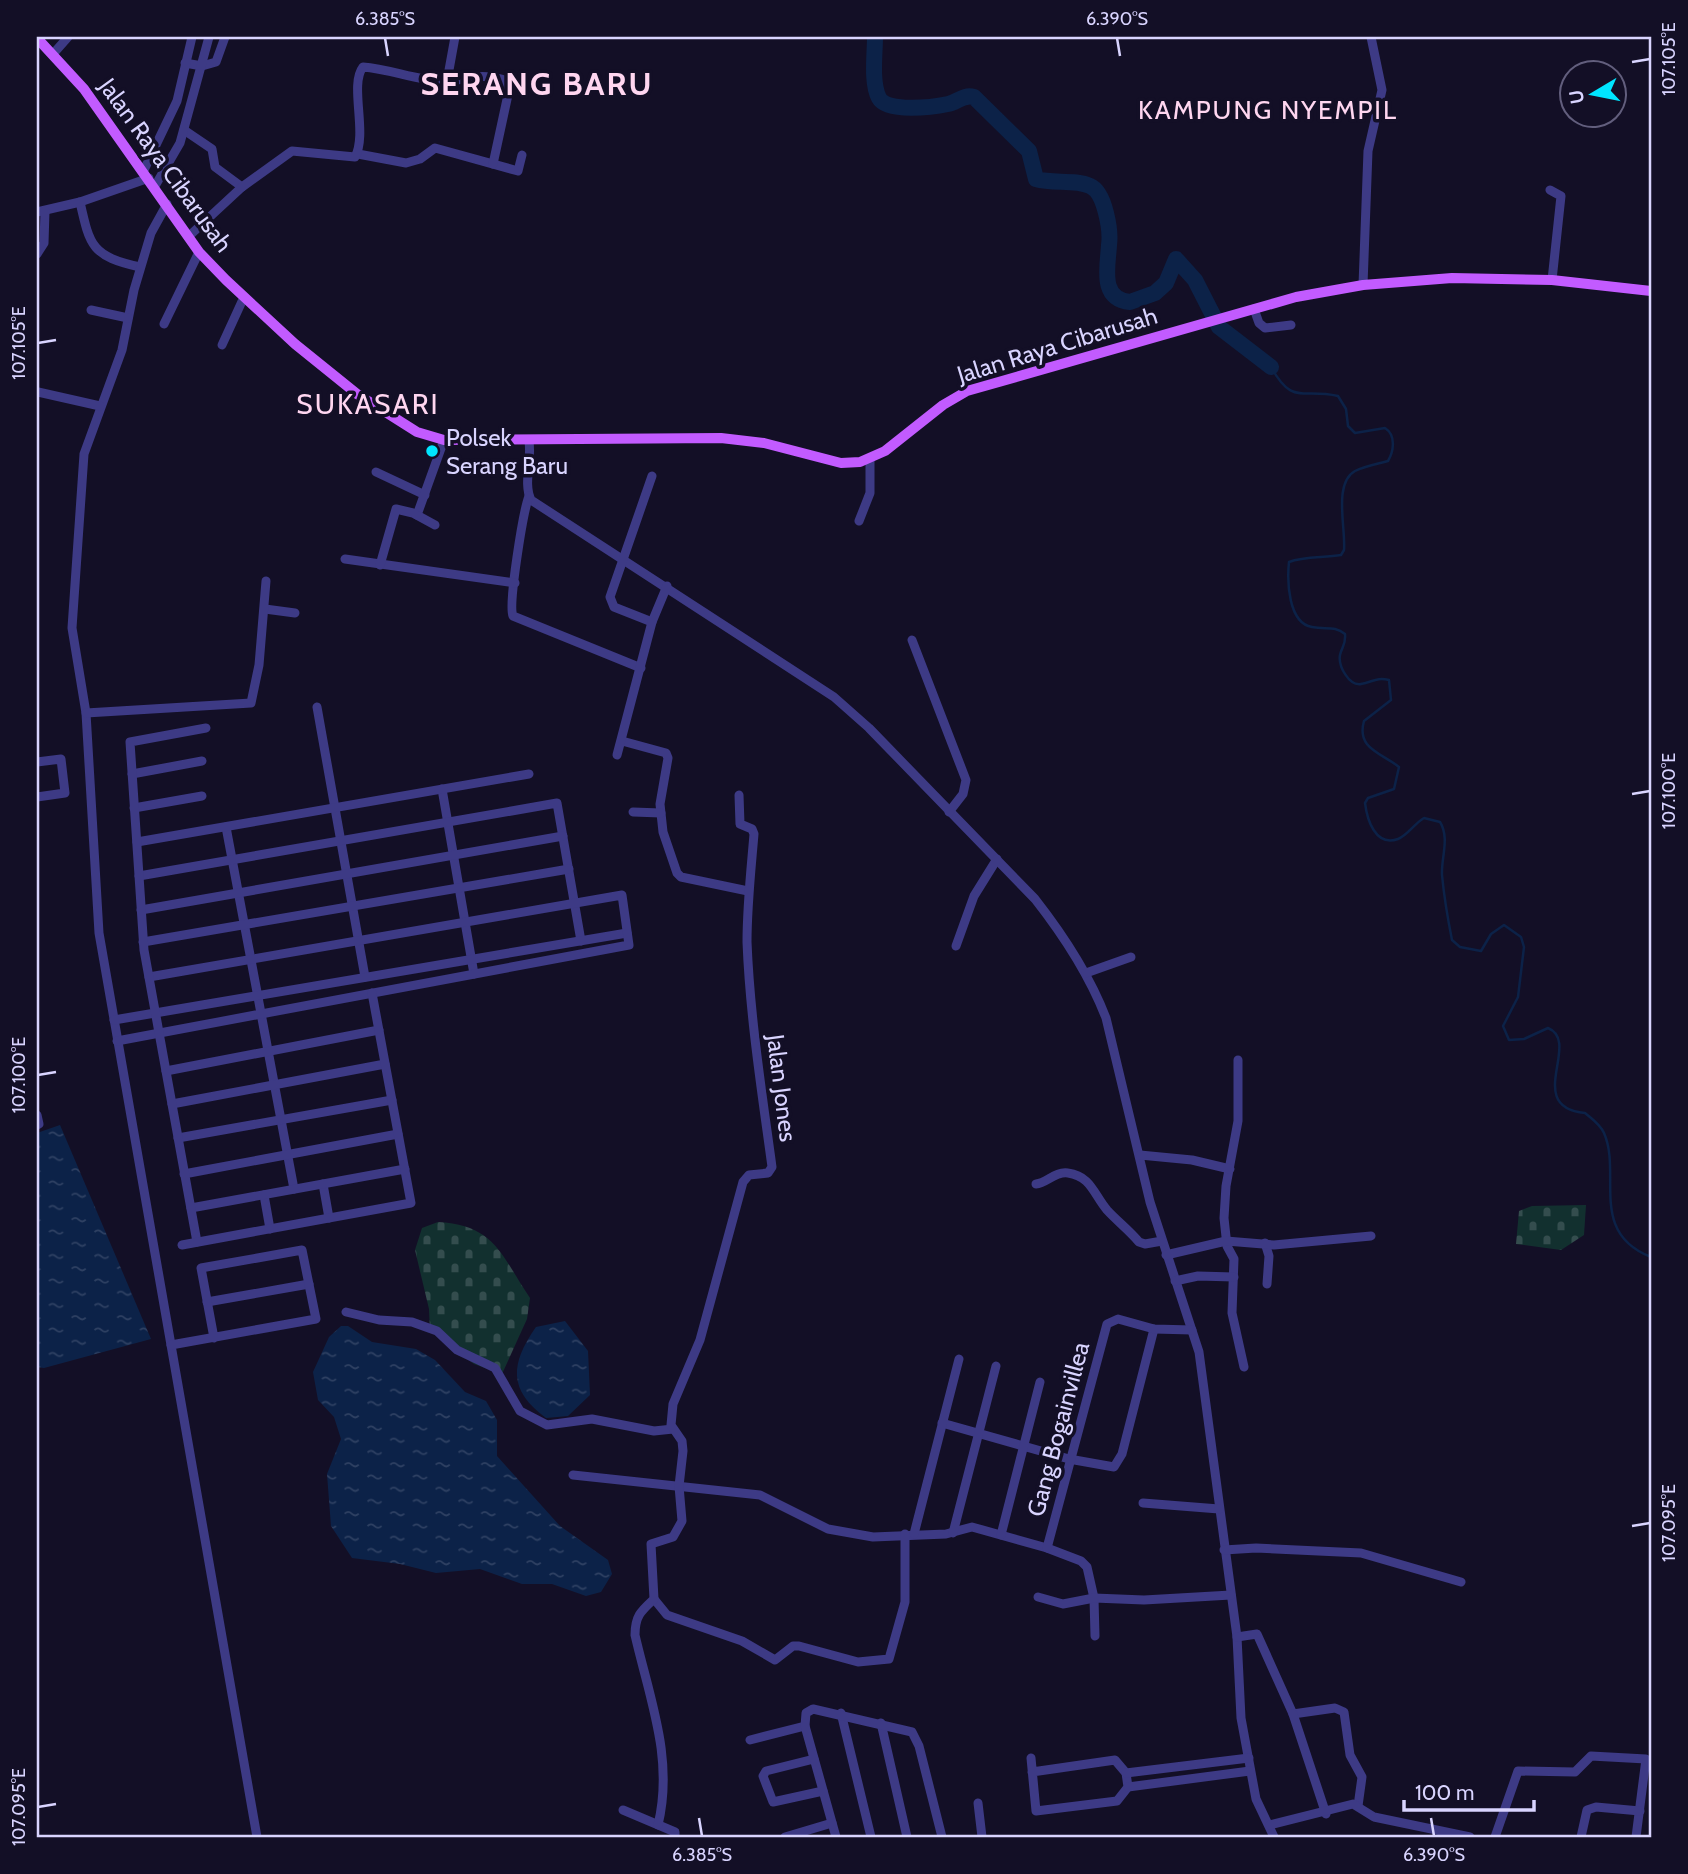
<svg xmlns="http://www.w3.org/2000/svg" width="1688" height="1874" font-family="Cabin,sans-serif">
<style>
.cemetery{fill:url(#cemetery-stones)}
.water{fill:url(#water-ripples)}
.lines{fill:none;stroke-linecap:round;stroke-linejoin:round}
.stream{stroke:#0c2248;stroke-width:2.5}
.river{stroke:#0c2248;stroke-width:16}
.minor{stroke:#3d3a85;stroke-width:9}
.major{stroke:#c25bff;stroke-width:10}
.ticks{fill:none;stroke:#d9d4ff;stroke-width:2.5}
.poi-dot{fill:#00e5ff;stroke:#130f26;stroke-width:2.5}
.labels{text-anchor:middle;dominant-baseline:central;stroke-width:7;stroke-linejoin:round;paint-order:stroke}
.street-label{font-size:24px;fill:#d9d4ff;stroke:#130f26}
.poi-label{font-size:24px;fill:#d9d4ff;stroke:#130f26;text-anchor:start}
.neighbourhood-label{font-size:26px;letter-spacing:2px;fill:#ffd6f0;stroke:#130f26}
.quarter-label{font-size:28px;letter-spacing:2px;fill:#ffd6f0;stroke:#130f26}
.district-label{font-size:32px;font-weight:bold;letter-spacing:2px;fill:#ffd6f0;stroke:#130f26}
.neatline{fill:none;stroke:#d9d4ff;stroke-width:2.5}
.ticks-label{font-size:18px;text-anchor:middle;fill:#d9d4ff}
</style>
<defs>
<pattern id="cemetery-stones" width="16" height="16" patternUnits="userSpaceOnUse" patternTransform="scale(1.75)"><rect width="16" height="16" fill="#12302f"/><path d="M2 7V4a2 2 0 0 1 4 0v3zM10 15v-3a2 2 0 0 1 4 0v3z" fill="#344d4e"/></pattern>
<pattern id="water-ripples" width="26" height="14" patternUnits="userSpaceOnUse" patternTransform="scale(1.75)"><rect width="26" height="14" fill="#0c2248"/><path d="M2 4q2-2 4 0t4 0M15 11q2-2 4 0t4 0" fill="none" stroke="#2f4163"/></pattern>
</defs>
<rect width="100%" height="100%" fill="#130f26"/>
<g class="cemetery">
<polygon points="1586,1205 1584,1235 1561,1250 1516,1244 1519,1211 1532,1206"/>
<path d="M438 1222C495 1225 501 1255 530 1298L527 1319 502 1374 474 1364 430 1331 429 1309 415 1250 422 1228Z"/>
</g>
<g class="water">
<polygon points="60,1125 151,1339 44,1368 37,1367 37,1133"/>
<path d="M565 1321 588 1351 590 1395 568 1416 546 1418C508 1390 510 1364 536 1327Z"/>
<polygon points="341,1326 348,1326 372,1342 416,1349 435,1360 465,1392 486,1401 497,1420 497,1456 560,1526 608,1560 612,1574 601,1592 586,1596 552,1584 522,1584 480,1569 436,1573 400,1564 352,1558 331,1526 327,1474 341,1439 334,1417 318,1400 313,1372 329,1337"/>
</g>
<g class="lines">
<path class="stream" d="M1271 367C1293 406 1301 388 1338 396L1346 409 1348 426 1355 433 1385 428C1396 435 1394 451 1388 461 1377 464 1365 466 1355 471 1333 483 1346 529 1344 550L1341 555C1324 558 1304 556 1289 562 1287 581 1288 623 1312 627 1326 630 1334 625 1345 634 1346 645 1342 646 1340 655 1338 666 1349 686 1361 684 1373 682 1376 677 1389 680L1391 700 1364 721C1356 749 1382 753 1399 767L1394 789 1368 798 1365 803C1367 819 1375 847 1398 839 1407 836 1415 823 1424 818L1440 822C1450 838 1441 858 1442 875 1444 896 1448 920 1452 940L1460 947 1481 951 1491 934 1504 925 1521 937 1524 947 1518 997 1503 1026 1509 1040 1524 1039 1548 1028C1582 1042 1523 1107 1585 1113 1592 1119 1600 1124 1604 1133 1622 1174 1588 1232 1651 1257"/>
<path class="river" d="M875 37C875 54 871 83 879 98 887 113 934 107 948 104 958 102 963 94 974 97L1029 151 1036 179C1053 184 1075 179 1090 186 1105 192 1111 231 1109 245 1108 266 1099 299 1130 302L1155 293 1166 283 1176 259 1195 280 1219 327 1271 367"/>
<g class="minor">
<polyline points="53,54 68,37"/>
<polyline points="185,63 202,66 216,62 225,37"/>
<polyline points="447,81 455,37"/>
<polyline points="184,130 212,149 215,167 242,187"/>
<polyline points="358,154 406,163 420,159 435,148 518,171 522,155"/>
<polyline points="144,170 177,101 192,37"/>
<polyline points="155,186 180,143 209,37"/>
<polyline points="1550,190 1561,196 1552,280"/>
<path d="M80 202C90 247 92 256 140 267"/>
<polyline points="167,204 151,233 134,290 122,350 84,454 72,628 86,713 99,933 257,1837"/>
<polyline points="37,212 80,202 149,178"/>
<path d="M188 237 242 187 292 151 355 157C368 133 349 85 363 67 391 69 417 81 445 81 473 80 474 72 505 80L509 90 493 164"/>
<polyline points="37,254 44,243 45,211"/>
<polyline points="1363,285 1368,151 1382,90 1371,37"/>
<polyline points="1254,309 1259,323 1265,328 1291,325"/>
<polyline points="91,310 128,318"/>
<polyline points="164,324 199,252"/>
<polyline points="222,345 244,297"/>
<polyline points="38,392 100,406"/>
<path d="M529 442C532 460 523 484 531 500L834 697 869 728 1035 899C1064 936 1089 974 1106 1018L1150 1202 1199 1352 1237 1637 1241 1718 1256 1799 1274 1837"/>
<polyline points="376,472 425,495"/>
<polyline points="652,476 610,597 614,607 652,622"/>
<path d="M529 496C523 512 508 605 513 616L641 668"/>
<polyline points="417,515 444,440"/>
<polyline points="859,521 870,493 870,459"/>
<polyline points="345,559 515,583"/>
<polyline points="380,565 396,509 413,513 435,525"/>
<polyline points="265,609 295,613"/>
<polyline points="912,640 966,780 963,794 949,812"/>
<polyline points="317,707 365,977"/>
<polyline points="86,713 251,703 259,665 266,581"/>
<polyline points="622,741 666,753 668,758 660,804 663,832 677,873 681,877 748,891"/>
<polyline points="617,755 652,622 667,586"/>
<polyline points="37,762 61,759 65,793 37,797"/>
<polyline points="132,774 202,761"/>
<polyline points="442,789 474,974"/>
<polyline points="134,808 202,796"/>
<polyline points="633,812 661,813"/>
<polyline points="226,827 294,1189"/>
<polyline points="137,842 529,774"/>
<polyline points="139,876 557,803 581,941"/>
<polyline points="141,910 563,836"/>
<polyline points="143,942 569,869"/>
<polyline points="956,946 974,896 997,859"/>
<polyline points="1086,973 1131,957"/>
<polyline points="114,1020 627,933"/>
<polyline points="117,1041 629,945 622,895 149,977"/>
<polyline points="1238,1060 1238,1121 1226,1186 1224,1218 1227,1246 1234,1259 1232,1313 1244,1367"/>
<polyline points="166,1071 379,1030"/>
<polyline points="172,1104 385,1064"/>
<polyline points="37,1115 39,1124 37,1125"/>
<polyline points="178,1138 392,1100"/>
<polyline points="1140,1155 1192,1160 1230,1169"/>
<polyline points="184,1174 398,1134"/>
<polyline points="323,1184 329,1218"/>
<path d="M1036 1184C1047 1183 1055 1171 1068 1173 1091 1176 1094 1195 1107 1210 1117 1221 1129 1230 1139 1242L1145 1244 1162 1241"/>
<polyline points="264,1195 270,1229"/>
<polyline points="191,1208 405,1169"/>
<polyline points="197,1242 144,950 130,742 206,728"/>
<polyline points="1265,1243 1269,1256 1267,1284"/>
<polyline points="182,1245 411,1203 372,993"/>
<polyline points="1166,1255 1226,1241 1274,1245 1371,1236"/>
<polyline points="1175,1281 1198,1276 1234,1277"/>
<polyline points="207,1302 309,1284"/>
<polyline points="346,1312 379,1320 412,1322 437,1331 457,1350 495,1368 520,1411 547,1425 592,1419 654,1431 673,1429"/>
<polyline points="171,1345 316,1319 302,1250 201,1268 214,1338"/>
<polyline points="942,1423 1069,1459 1114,1467 1122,1454 1154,1329"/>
<polyline points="573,1475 760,1495 828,1529 873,1537 946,1534 972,1527 1047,1548 1081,1561 1087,1567 1094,1598 1095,1636"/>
<polyline points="1143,1503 1219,1509"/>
<polyline points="953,1533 996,1366"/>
<polyline points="914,1534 959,1359"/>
<polyline points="1001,1535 1040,1382"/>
<polyline points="1047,1548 1107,1324 1118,1319 1154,1329 1192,1330"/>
<polyline points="1224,1550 1256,1548 1361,1553 1461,1582"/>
<polyline points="1038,1597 1063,1604 1094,1598 1144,1600 1231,1595"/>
<polyline points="654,1599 667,1615 742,1641 775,1660 793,1646 799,1646 858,1662 889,1659 905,1602 905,1534"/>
<polyline points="1237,1637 1257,1634 1293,1714 1335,1708 1344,1712 1350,1755 1362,1777 1358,1806"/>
<polyline points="841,1713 871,1837"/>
<polyline points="1293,1714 1326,1814"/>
<polyline points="881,1723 907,1837"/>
<polyline points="750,1740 805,1726"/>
<polyline points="1031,1758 1036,1811 1117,1801 1128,1787 1126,1773 1115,1760 1032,1772"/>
<polyline points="814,1759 766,1771 763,1776 773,1802 823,1791"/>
<polyline points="1126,1773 1249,1758"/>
<polyline points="1128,1787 1250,1771"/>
<polyline points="978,1803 982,1837"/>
<polyline points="623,1810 675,1832 675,1837"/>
<path d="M658 1825C674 1759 650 1700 635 1635 635 1616 641 1611 654 1599L651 1544 673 1537 682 1521 679 1486 683 1451 682 1441 671 1425 673 1404 700 1340 743 1182 749 1175 768 1173 772 1167C762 1093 750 1017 747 942 747 906 751 870 754 834L752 829 740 824 739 795"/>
<polyline points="1270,1825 1353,1804 1374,1817 1470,1837"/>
<polyline points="785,1837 832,1823"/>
<polyline points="836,1837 805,1726 806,1713 813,1709 912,1732 919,1746 942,1837"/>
<polyline points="1495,1837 1518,1771 1575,1772 1591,1756 1646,1759 1636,1837"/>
<polyline points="1581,1837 1587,1810 1596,1807 1640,1811"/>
</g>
<polyline class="major" points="37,38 84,89 199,252 226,280 295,344 357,394 417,432 444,440 721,438 764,443 841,463 860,462 885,451 943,405 967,391 1296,297 1363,285 1452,278 1552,280 1651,291"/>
</g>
<path class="ticks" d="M385 38 388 56M1117 38 1120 56M1632 62 1650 59M38 343 56 340M1632 794 1650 791M38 1075 56 1072M1632 1526 1650 1523M38 1807 56 1804M699 1818 702 1836M1431 1818 1434 1836"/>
<circle class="poi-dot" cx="432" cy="451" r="7"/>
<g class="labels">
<g class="street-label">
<text transform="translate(166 165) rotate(54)">Jalan Raya Cibarusah</text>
<text transform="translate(1057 345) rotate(-17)">Jalan Raya Cibarusah</text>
<text transform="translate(782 1088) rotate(83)">Jalan Jones</text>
<text transform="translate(1058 1429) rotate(-75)">Gang Bogainvillea</text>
</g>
<g class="poi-label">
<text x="446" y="437">Polsek<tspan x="446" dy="28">Serang Baru</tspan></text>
</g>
<g class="neighbourhood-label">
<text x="1268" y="110">KAMPUNG NYEMPIL</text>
</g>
<g class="quarter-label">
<text x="368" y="404">SUKASARI</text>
</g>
<g class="district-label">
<text x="537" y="83">SERANG BARU</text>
</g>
</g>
<rect width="1688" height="1874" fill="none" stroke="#130f26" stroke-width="77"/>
<g transform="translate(1593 94) rotate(260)"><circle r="33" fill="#130f26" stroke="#625e7d" stroke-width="2"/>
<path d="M0-5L12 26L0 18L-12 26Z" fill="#00e5ff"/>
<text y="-10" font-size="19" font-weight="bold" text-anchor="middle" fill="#d9d4ff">U</text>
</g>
<path d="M1404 1800v10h130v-10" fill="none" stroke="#d9d4ff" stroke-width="3.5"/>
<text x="1415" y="1800" font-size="21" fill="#d9d4ff" stroke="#130f26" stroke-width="5" paint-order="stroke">100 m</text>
<rect x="38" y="38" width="1612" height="1798" class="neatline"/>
<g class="ticks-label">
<text x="385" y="25">6.385°S</text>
<text x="1117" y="25">6.390°S</text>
<text transform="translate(1669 59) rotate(-90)" y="6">107.105°E</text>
<text transform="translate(19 343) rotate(-90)" y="6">107.105°E</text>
<text transform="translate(1669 791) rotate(-90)" y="6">107.100°E</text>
<text transform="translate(19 1075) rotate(-90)" y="6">107.100°E</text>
<text transform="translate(1669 1523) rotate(-90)" y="6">107.095°E</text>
<text transform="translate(19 1807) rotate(-90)" y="6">107.095°E</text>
<text x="702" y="1861">6.385°S</text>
<text x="1434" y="1861">6.390°S</text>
</g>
</svg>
